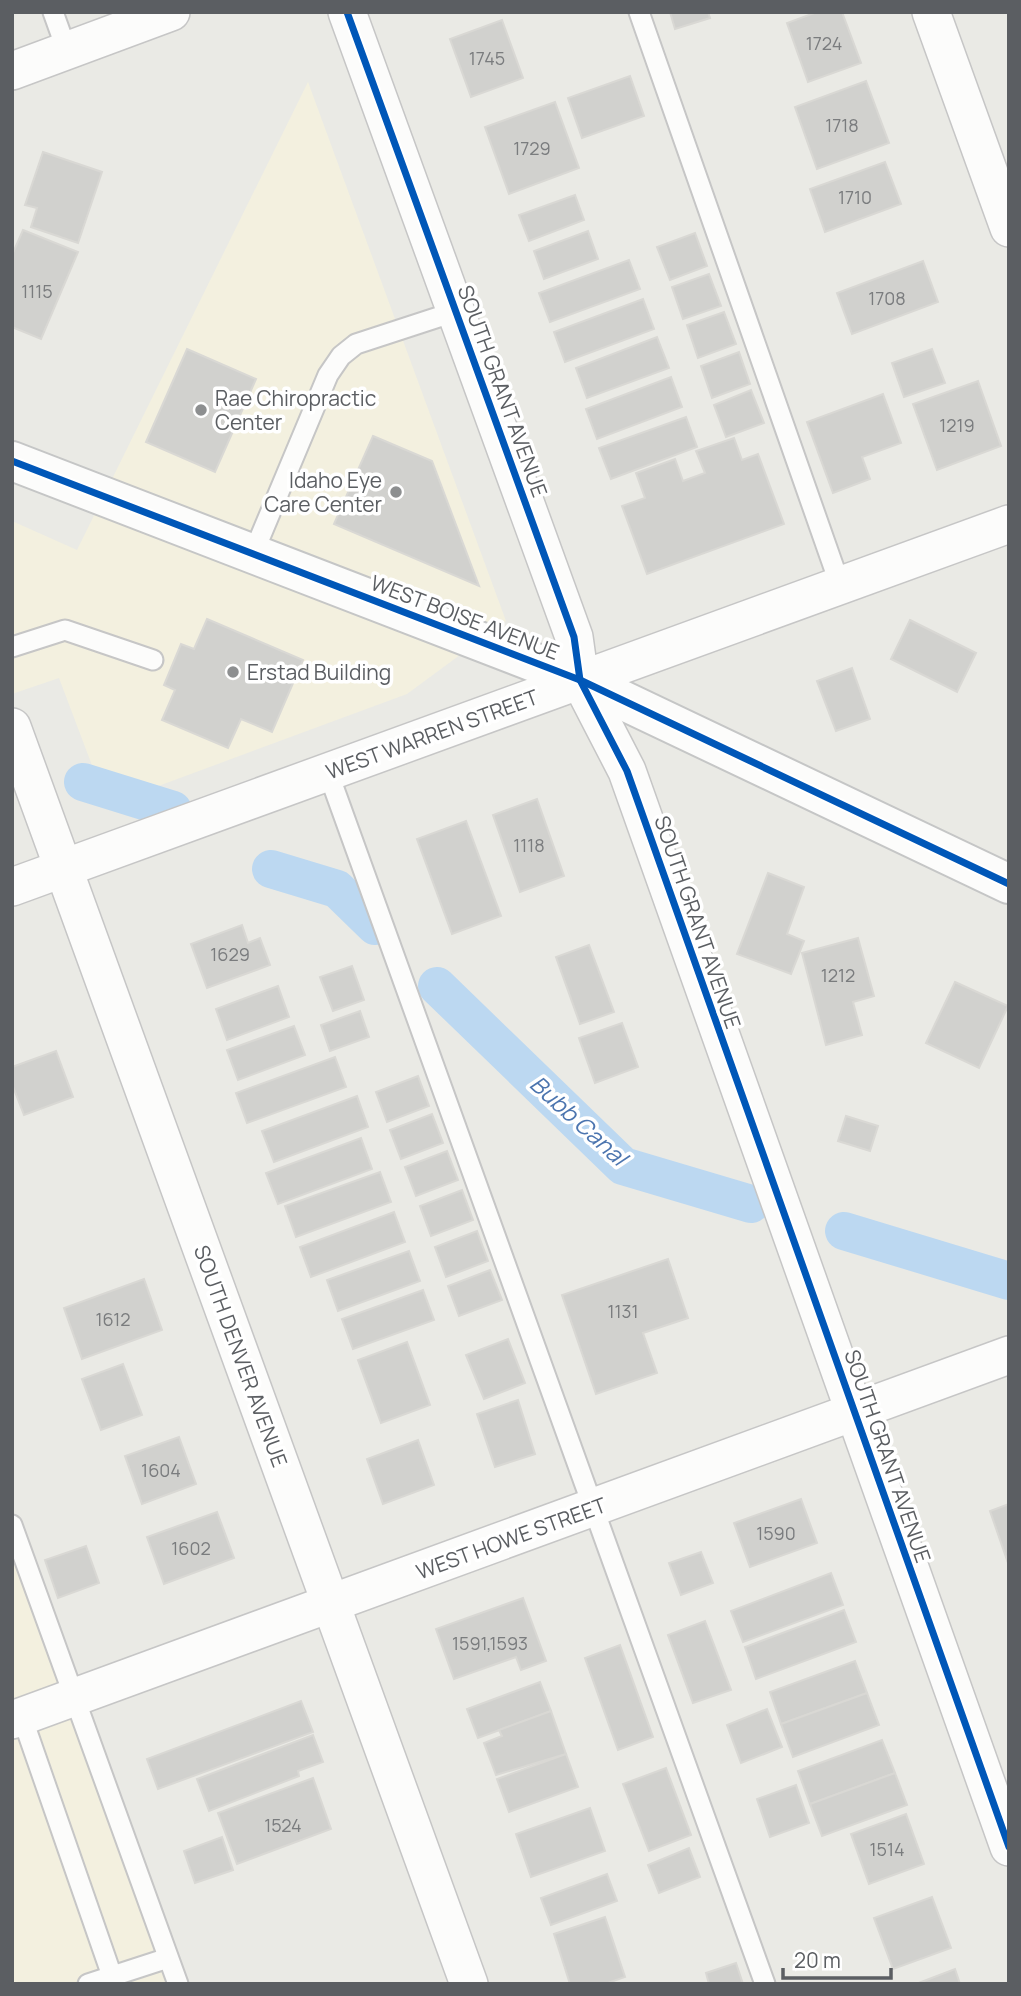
<svg xmlns="http://www.w3.org/2000/svg" width="1021" height="1996" font-family="Manrope,sans-serif">
<style>
.commercial{fill:#f3f0df}
.lines{fill:none;stroke-linecap:round;stroke-linejoin:round}
.canal{stroke:#bcd8f1;stroke-width:38}
.building{fill:#d1d1ce;stroke:#d9d8d4;stroke-width:2}
.lane-casing{stroke:#c6c6c6;stroke-width:23}
.street-casing{stroke:#c6c6c6;stroke-width:40}
.secondary-casing{stroke:#c5c6c6;stroke-width:42}
.lane{stroke:#fcfcfb;stroke-width:19}
.street{stroke:#fcfcfb;stroke-width:37}
.secondary{stroke:#fcfcfb;stroke-width:38}
.cycleway-casing{stroke:#fff;stroke-width:11}
.cycleway{stroke:#0057b8;stroke-width:7}
.poi-dot{fill:#8d8f90;stroke:#fff;stroke-width:2.5}
.labels{text-anchor:middle;dominant-baseline:central;stroke-width:7;stroke-linejoin:round;paint-order:stroke}
.number-label{font-size:18px;fill:#7a7c7e}
.street-label{font-size:21px;fill:#5b5e62;stroke:#fff}
.poi-label{font-size:21px;fill:#5b5e62;stroke:#fff;text-anchor:start}
.water-label{font-size:23px;font-style:italic;fill:#4c75af;stroke:#fff}
</style>
<rect width="100%" height="100%" fill="#eaeae5"/>
<g class="commercial">
<polygon points="308,82 506,621 407,694 107,805 59,678 12,694 12,521 77,550"/>
<polygon points="12,1555 81,1747 170,1984 12,1984"/>
</g>
<g class="lines">
<g class="canal">
<polyline points="83,782 173,810"/>
<polyline points="271,869 337,889 375,926"/>
<polyline points="437,986 623,1166 751,1204"/>
<polyline points="844,1231 1009,1281"/>
</g>
</g>
<g class="building">
<polygon points="670,12 708,12 710,18 675,29"/>
<polygon points="817,12 842,12 861,63 808,82 787,23"/>
<polygon points="502,20 523,78 471,97 450,39"/>
<polygon points="630,76 644,116 582,138 568,98"/>
<polygon points="866,81 889,143 817,169 795,107"/>
<polygon points="555,102 579,168 509,194 485,127"/>
<polygon points="43,152 102,172 78,243 31,227 37,208 25,205"/>
<polygon points="885,162 901,204 825,232 810,189"/>
<polygon points="575,195 584,220 529,241 519,215"/>
<polygon points="23,230 78,252 41,339 12,327 12,255"/>
<polygon points="588,231 598,259 544,279 534,251"/>
<polygon points="695,233 707,266 670,280 657,247"/>
<polygon points="629,260 640,289 550,322 539,293"/>
<polygon points="923,261 938,302 852,334 837,293"/>
<polygon points="709,274 721,306 683,319 672,287"/>
<polygon points="643,299 654,329 565,362 554,332"/>
<polygon points="724,312 736,344 698,358 687,325"/>
<polygon points="657,337 669,368 587,398 576,368"/>
<polygon points="187,349 256,379 215,472 146,442"/>
<polygon points="932,349 945,383 904,397 892,363"/>
<polygon points="739,352 750,384 712,398 701,366"/>
<polygon points="671,377 682,407 597,439 586,409"/>
<polygon points="978,381 1001,446 937,470 913,404"/>
<polygon points="751,390 764,423 726,437 714,405"/>
<polygon points="883,394 901,443 862,457 870,479 833,493 807,422"/>
<polygon points="686,417 697,447 611,479 599,448"/>
<polygon points="373,436 432,461 479,586 334,524"/>
<polygon points="734,438 742,460 758,454 784,524 647,574 622,506 645,498 636,473 675,459 683,481 705,473 696,451"/>
<polygon points="207,619 303,660 272,732 241,719 228,748 162,720 175,690 164,685 181,644 194,649"/>
<polygon points="910,620 976,653 957,692 891,659"/>
<polygon points="852,668 870,719 836,731 817,681"/>
<polygon points="537,799 564,876 520,892 493,815"/>
<polygon points="466,821 501,916 452,934 417,839"/>
<polygon points="768,873 804,887 787,934 804,941 791,974 737,954"/>
<polygon points="242,925 248,943 260,938 270,965 207,988 191,944"/>
<polygon points="858,938 874,996 853,1002 862,1035 826,1045 802,953"/>
<polygon points="589,945 614,1012 580,1024 556,957"/>
<polygon points="352,966 364,1000 333,1011 320,977"/>
<polygon points="955,982 1008,1006 979,1068 926,1043"/>
<polygon points="278,986 289,1017 227,1040 216,1009"/>
<polygon points="360,1011 369,1037 330,1051 321,1025"/>
<polygon points="622,1023 638,1067 595,1083 579,1038"/>
<polygon points="294,1026 305,1055 238,1080 227,1050"/>
<polygon points="56,1051 73,1097 24,1115 12,1084 12,1067"/>
<polygon points="335,1057 346,1087 247,1123 236,1093"/>
<polygon points="418,1076 429,1106 387,1122 376,1092"/>
<polygon points="357,1096 368,1127 274,1162 262,1131"/>
<polygon points="432,1114 443,1143 401,1159 390,1130"/>
<polygon points="846,1116 878,1126 870,1151 838,1141"/>
<polygon points="361,1138 372,1169 278,1204 266,1173"/>
<polygon points="447,1151 458,1180 416,1196 405,1167"/>
<polygon points="380,1172 391,1202 296,1237 285,1206"/>
<polygon points="462,1190 473,1220 431,1236 420,1206"/>
<polygon points="394,1212 405,1242 311,1277 300,1247"/>
<polygon points="477,1231 488,1261 446,1277 435,1247"/>
<polygon points="409,1251 420,1281 338,1311 327,1280"/>
<polygon points="668,1259 688,1318 643,1333 657,1373 596,1394 562,1295"/>
<polygon points="490,1270 502,1300 459,1316 448,1286"/>
<polygon points="144,1279 162,1330 82,1359 64,1308"/>
<polygon points="423,1290 434,1320 353,1349 342,1319"/>
<polygon points="508,1339 525,1383 484,1399 466,1355"/>
<polygon points="407,1342 430,1405 381,1423 358,1360"/>
<polygon points="123,1364 142,1415 101,1430 82,1379"/>
<polygon points="518,1400 535,1454 495,1467 477,1414"/>
<polygon points="179,1437 196,1484 142,1504 125,1456"/>
<polygon points="418,1440 434,1485 383,1504 367,1459"/>
<polygon points="801,1499 817,1543 750,1567 734,1523"/>
<polygon points="1009,1504 1009,1566 990,1511"/>
<polygon points="217,1512 234,1558 164,1584 147,1537"/>
<polygon points="86,1546 99,1583 58,1598 45,1560"/>
<polygon points="701,1552 713,1583 681,1595 669,1563"/>
<polygon points="831,1573 843,1605 743,1642 731,1611"/>
<polygon points="523,1598 546,1661 521,1670 516,1657 454,1679 436,1629"/>
<polygon points="844,1610 856,1642 756,1679 745,1647"/>
<polygon points="705,1621 731,1690 693,1703 668,1635"/>
<polygon points="620,1645 653,1737 618,1750 585,1658"/>
<polygon points="855,1661 867,1693 781,1724 770,1692"/>
<polygon points="540,1682 551,1711 478,1738 467,1709"/>
<polygon points="867,1693 879,1725 793,1757 781,1724"/>
<polygon points="301,1701 313,1732 158,1789 147,1759"/>
<polygon points="767,1709 782,1747 741,1763 727,1725"/>
<polygon points="551,1711 566,1754 496,1775 484,1743 502,1736 499,1730"/>
<polygon points="313,1735 323,1762 298,1771 299,1776 209,1811 197,1779"/>
<polygon points="882,1740 895,1773 810,1804 798,1771"/>
<polygon points="566,1754 578,1787 509,1812 497,1779"/>
<polygon points="666,1768 691,1835 649,1851 623,1784"/>
<polygon points="895,1773 907,1805 822,1836 810,1804"/>
<polygon points="313,1778 331,1829 237,1864 218,1813"/>
<polygon points="796,1785 809,1823 770,1837 757,1799"/>
<polygon points="590,1808 605,1851 531,1877 516,1834"/>
<polygon points="906,1814 924,1864 869,1884 851,1834"/>
<polygon points="222,1837 233,1870 195,1883 184,1851"/>
<polygon points="689,1848 700,1877 659,1893 648,1865"/>
<polygon points="607,1874 617,1901 551,1925 541,1898"/>
<polygon points="932,1897 951,1948 893,1969 874,1918"/>
<polygon points="605,1917 625,1977 605,1984 570,1984 554,1934"/>
<polygon points="736,1963 743,1984 709,1984 706,1973"/>
<polygon points="955,1969 960,1984 916,1984"/>
</g>
<g class="lines">
<g class="lane-casing">
<g id="lane">
<polyline points="53,12 67,51"/>
<polyline points="639,12 840,585"/>
<polyline points="253,554 328,375 341,356 356,344 454,312"/>
<polyline points="12,647 65,630 153,660"/>
<polyline points="328,772 765,1984"/>
<polyline points="12,1525 178,1984"/>
<polyline points="22,1717 112,1976"/>
<polyline points="88,1984 168,1958"/>
</g>
</g>
<g class="street-casing">
<g id="street">
<polyline points="347,12 574,637 580,680 627,771 1009,1847"/>
<polyline points="931,12 1009,228"/>
<polyline points="12,71 171,12"/>
<polyline points="12,727 469,1984"/>
<polyline points="12,887 1009,524"/>
<polyline points="12,1720 1009,1355"/>
</g>
</g>
<g class="secondary-casing">
<polyline id="secondary" points="12,461 580,680 1009,884"/>
</g>
<use href="#lane" class="lane"/>
<use href="#street" class="street"/>
<use href="#secondary" class="secondary"/>
<g class="cycleway-casing">
<g id="cycleway">
<polyline points="347,12 574,637 580,680 627,771 1009,1847"/>
<polyline points="12,461 580,680 1009,884"/>
</g>
</g>
<use href="#cycleway" class="cycleway"/>
</g>
<g class="poi-dot">
<circle cx="201" cy="410" r="7"/>
<circle cx="396" cy="492" r="7"/>
<circle cx="233" cy="672" r="7"/>
</g>
<g class="labels">
<g class="number-label">
<text x="824" y="43">1724</text>
<text x="487" y="58">1745</text>
<text x="842" y="125">1718</text>
<text x="532" y="148">1729</text>
<text x="855" y="197">1710</text>
<text x="37" y="291">1115</text>
<text x="887" y="298">1708</text>
<text x="957" y="425">1219</text>
<text x="529" y="845">1118</text>
<text x="230" y="954">1629</text>
<text x="838" y="975">1212</text>
<text x="623" y="1311">1131</text>
<text x="113" y="1319">1612</text>
<text x="161" y="1470">1604</text>
<text x="776" y="1533">1590</text>
<text x="191" y="1548">1602</text>
<text x="490" y="1643">1591,1593</text>
<text x="283" y="1825">1524</text>
<text x="887" y="1849">1514</text>
</g>
<g class="street-label">
<text transform="translate(503 391) rotate(70)">SOUTH GRANT AVENUE</text>
<text transform="translate(465 617) rotate(21)">WEST BOISE AVENUE</text>
<text transform="translate(432 734) rotate(-20)">WEST WARREN STREET</text>
<text transform="translate(698 922) rotate(71)">SOUTH GRANT AVENUE</text>
<text transform="translate(241 1356) rotate(70)">SOUTH DENVER AVENUE</text>
<text transform="translate(888 1456) rotate(71)">SOUTH GRANT AVENUE</text>
<text transform="translate(511 1538) rotate(-20)">WEST HOWE STREET</text>
</g>
<g class="poi-label">
<text x="215" y="398">Rae Chiropractic<tspan x="215" dy="24">Center</tspan></text>
<text x="382" y="480" text-anchor="end">Idaho Eye<tspan x="382" dy="24">Care Center</tspan></text>
<text x="247" y="672">Erstad Building</text>
</g>
<g class="water-label">
<text transform="translate(579 1120) rotate(42)">Bubb Canal</text>
</g>
</g>
<rect width="1021" height="1996" fill="none" stroke="#5b5e62" stroke-width="28"/>
<path d="M783 1968v10h108v-10" fill="none" stroke="#5b5e62" stroke-width="3.5"/>
<text x="794" y="1968" font-size="21" fill="#5b5e62" stroke="#ffffff" stroke-width="5" paint-order="stroke">20 m</text>
</svg>
